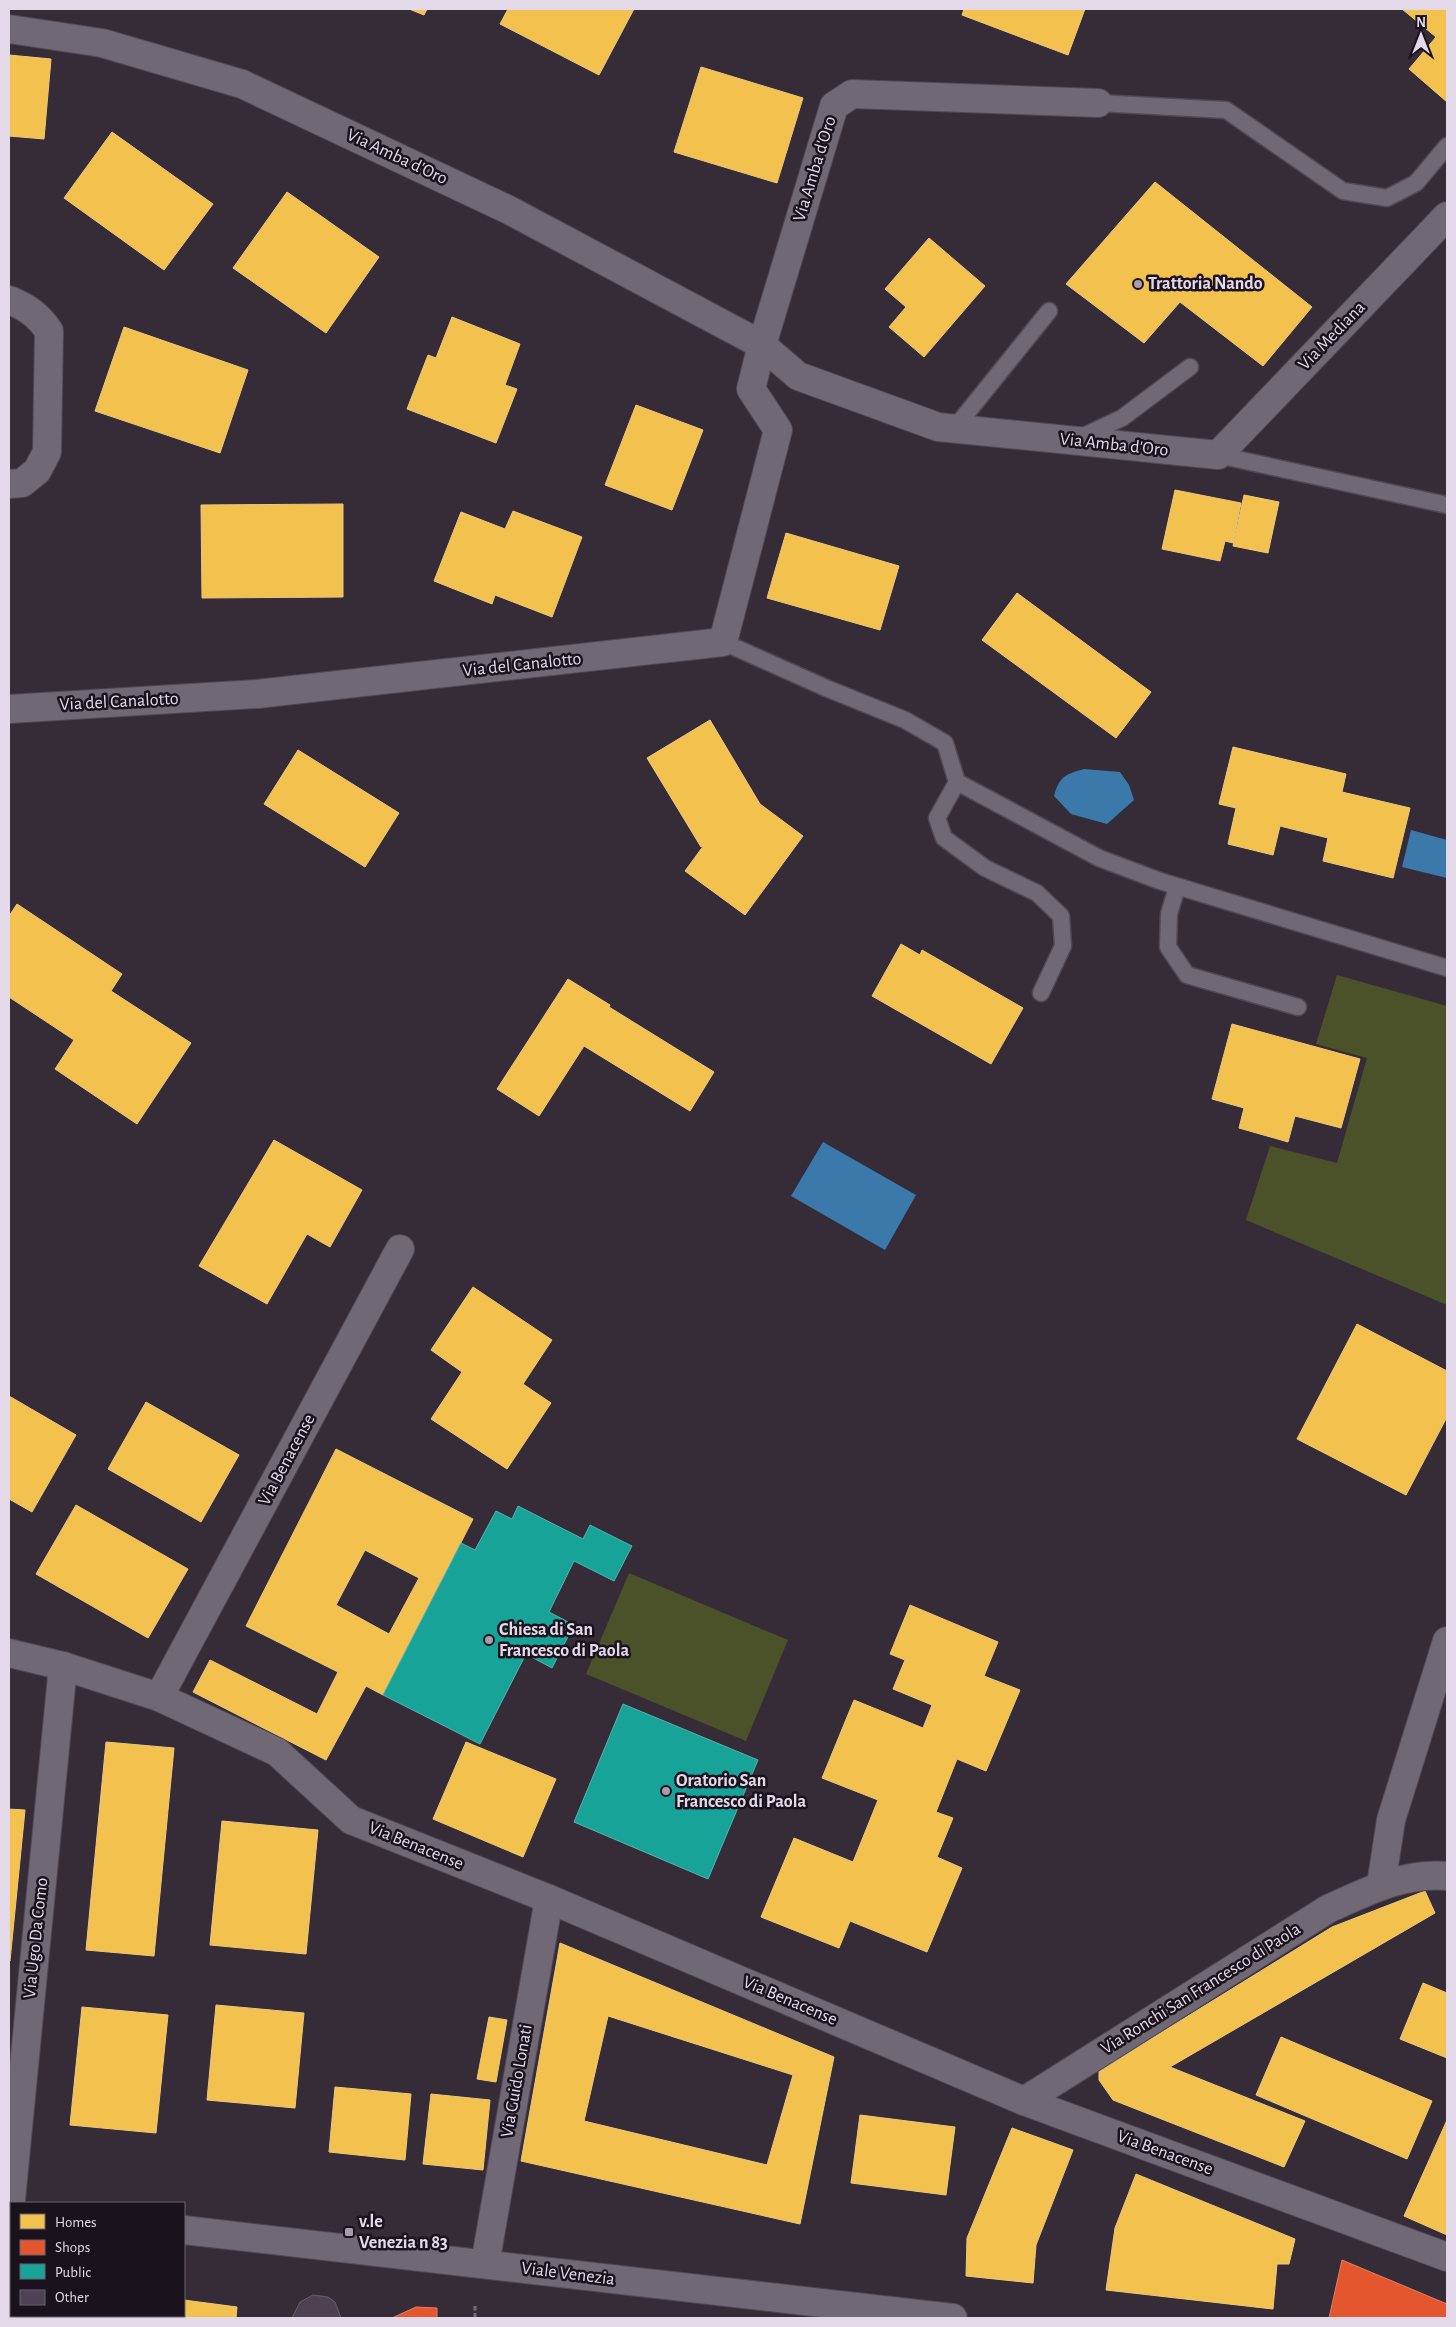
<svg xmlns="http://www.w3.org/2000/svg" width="1456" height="2327" font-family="'Alegreya Sans',sans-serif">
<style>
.green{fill:#4b5128}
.water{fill:#3c79ab}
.homes{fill:#f2c14e;stroke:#eec87c;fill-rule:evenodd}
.shops{fill:#e4572e;stroke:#e47e66}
.public{fill:#17a398;stroke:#54b3b0}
.building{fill:#4e4152;stroke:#665e6a}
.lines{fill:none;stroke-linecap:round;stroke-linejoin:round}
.service-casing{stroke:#514854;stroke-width:19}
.minor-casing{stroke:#514854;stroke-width:30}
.tertiary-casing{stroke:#514854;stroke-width:30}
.path{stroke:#726b75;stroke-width:3;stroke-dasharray:5 2.5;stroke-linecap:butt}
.service{stroke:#706874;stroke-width:16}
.minor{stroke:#706874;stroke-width:28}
.tertiary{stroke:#706874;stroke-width:28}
.poi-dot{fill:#a79cab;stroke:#1a121d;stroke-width:2}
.labels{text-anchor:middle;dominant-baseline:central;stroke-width:5;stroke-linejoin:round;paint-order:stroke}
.street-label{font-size:18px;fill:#e4d9e9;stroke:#1a121d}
.poi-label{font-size:18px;font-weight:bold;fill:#e4d9e9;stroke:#1a121d;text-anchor:start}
</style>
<rect width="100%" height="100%" fill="#352c38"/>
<g class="green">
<polygon points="1337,975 1447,1006 1447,1305 1246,1220 1270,1146 1337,1163 1367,1058 1316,1044"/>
<polygon points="629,1573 788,1640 746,1741 586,1674"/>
</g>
<g class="water">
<path d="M1084 769 1120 772 1129 785 1134 800 1107 824 1071 814 1054 796C1059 777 1065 774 1084 769Z"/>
<polygon points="1411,830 1447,840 1447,878 1402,867"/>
<polygon points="823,1142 916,1195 885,1250 791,1196"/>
</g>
<g class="homes">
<polygon points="409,9 427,9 424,15"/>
<polygon points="508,9 634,9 599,75 500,24"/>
<polygon points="964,9 1085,9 1068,55 962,15"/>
<polygon points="1402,9 1447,9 1447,102 1409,69 1436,37"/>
<polygon points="9,55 51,59 44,139 9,136"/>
<polygon points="701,67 803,98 777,183 674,152"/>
<polygon points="112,132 213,204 164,270 64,198"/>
<polygon points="1155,182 1312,307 1263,366 1180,302 1144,343 1066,284"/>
<polygon points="287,192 379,257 326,333 233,268"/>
<polygon points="929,238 985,286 924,357 889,327 906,307 885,289"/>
<polygon points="452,317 520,344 505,385 517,389 496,443 407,409 428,355 436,358"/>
<polygon points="124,327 248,370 220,453 95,411"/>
<polygon points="636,405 703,430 672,510 605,485"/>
<polygon points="1175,490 1241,503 1233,543 1225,541 1220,561 1162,549"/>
<polygon points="1244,495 1279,502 1268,553 1233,546"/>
<polygon points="343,504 343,597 202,598 201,505"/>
<polygon points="513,511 582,537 552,617 495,595 492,604 434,581 461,512 505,529"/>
<polygon points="786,533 899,566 880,630 767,598"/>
<polygon points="1017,593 1151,692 1116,738 982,640"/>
<polygon points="710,720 760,804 803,836 745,915 685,871 704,845 701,847 647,758"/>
<polygon points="1233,747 1346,774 1342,792 1410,808 1393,878 1323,861 1328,838 1280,826 1273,855 1228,844 1236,808 1219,804"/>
<polygon points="298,750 399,813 365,867 264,804"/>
<polygon points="17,904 122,974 111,991 191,1043 137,1124 55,1069 74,1040 9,997 9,916"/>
<polygon points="901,944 920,955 922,950 1023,1008 991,1064 872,996"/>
<polygon points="568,979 610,1005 609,1007 714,1072 690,1111 584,1046 539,1116 497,1089"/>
<polygon points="1232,1024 1360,1059 1341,1128 1295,1116 1288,1142 1239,1128 1244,1108 1212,1099"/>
<polygon points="274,1140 362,1190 330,1247 307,1234 267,1304 199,1266"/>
<polygon points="473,1287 552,1340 523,1384 551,1403 507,1469 431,1419 462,1372 431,1350"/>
<polygon points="1357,1324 1447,1371 1447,1417 1406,1495 1297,1439"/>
<polygon points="9,1396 76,1435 32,1512 9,1499"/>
<polygon points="146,1402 239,1455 201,1522 108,1469"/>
<path d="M336 1449 473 1519 383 1695 366 1686 326 1760 193 1692 210 1660 317 1714 338 1672 246 1626ZM365 1550 419 1578 389 1634 336 1605Z"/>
<polygon points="76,1505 188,1569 148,1638 36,1574"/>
<polygon points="452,1559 478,1572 465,1597 440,1583"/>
<polygon points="910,1605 998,1642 984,1676 1020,1690 986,1771 957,1759 936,1812 953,1818 937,1857 962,1868 927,1952 850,1921 839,1948 761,1917 794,1838 853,1862 878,1800 822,1778 854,1700 923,1728 932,1705 893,1689 905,1660 890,1654"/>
<polygon points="106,1742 174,1748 154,1956 86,1950"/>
<polygon points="466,1742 556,1779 523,1857 433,1819"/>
<polygon points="9,1809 25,1810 10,1961 9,1961"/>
<polygon points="222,1821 318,1830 306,1954 210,1945"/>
<polygon points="1425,1891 1435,1913 1170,2067 1305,2121 1284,2167 1113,2100 1099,2080 1099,2071 1332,1927"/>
<path d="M560 1943 834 2057 800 2224 521 2161ZM608 2016 793 2075 767 2165 584 2121Z"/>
<polygon points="1423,1983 1447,1993 1447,2058 1400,2039"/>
<polygon points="216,2005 304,2013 295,2108 207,2100"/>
<polygon points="82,2007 168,2015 156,2133 70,2125"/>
<polygon points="489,2017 507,2020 496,2082 477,2079"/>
<polygon points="1281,2037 1432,2101 1407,2159 1256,2095"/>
<polygon points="335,2087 411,2094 405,2160 329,2152"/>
<polygon points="431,2094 490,2100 483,2170 423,2164"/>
<polygon points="860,2115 955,2127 946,2195 851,2183"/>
<polygon points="1447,2120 1447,2235 1404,2216"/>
<polygon points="1012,2128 1073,2150 1036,2245 1033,2283 966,2276 967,2238"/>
<polygon points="1136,2174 1295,2239 1289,2264 1277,2264 1273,2309 1106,2290 1115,2228"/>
<polygon points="9,2278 11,2278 11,2316 81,2316 81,2318 9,2318"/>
<polygon points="184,2300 237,2307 236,2318 81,2318 81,2316 184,2316"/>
</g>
<g class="shops">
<polygon points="1342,2260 1447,2304 1447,2318 1329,2318"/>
<polygon points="416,2307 437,2308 437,2318 392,2318"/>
</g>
<g class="public">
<polygon points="518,1506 583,1539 590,1525 632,1546 614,1581 574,1561 549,1612 574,1625 552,1668 526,1654 480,1744 383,1695 461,1543 475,1550 496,1511 512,1519"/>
<polygon points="623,1704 758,1760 708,1879 574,1822"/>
</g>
<polygon class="building" points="313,2295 328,2297 335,2302 341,2318 292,2318 300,2302"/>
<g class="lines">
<g class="service-casing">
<g id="service">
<polyline points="1098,103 1226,110 1343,191 1387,198 1416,183 1447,146"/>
<polyline points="954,429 1049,311"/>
<polyline points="1077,439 1122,418 1190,367"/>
<polyline points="1218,455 1447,505"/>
<polyline points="723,642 826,688 905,720 945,743 957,782 1099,858 1160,881 1447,968"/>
<polyline points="957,782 937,818 944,838 985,868 1037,893 1061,916 1063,946 1041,993"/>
<polyline points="1177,887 1169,914 1168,947 1187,975 1298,1007"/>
</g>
</g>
<g class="minor-casing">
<g id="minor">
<polyline points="9,29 102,43 242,84 509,210 762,345 798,376 938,427 1218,455 1447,216"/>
<path d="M9 300C27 307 38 315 49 331L47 452 37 471 22 483 9 484"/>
<polyline points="9,709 257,694 723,642 778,430 751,389 762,345 834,106 852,94 1098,103"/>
<polyline points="9,1653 63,1666 159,1697 277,1752 351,1820 549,1899 1024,2101 1447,2257"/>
<polyline points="159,1697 400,1249"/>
<polyline points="1381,1885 1391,1820 1447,1641"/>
<path d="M1024 2101 1328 1909C1366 1892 1404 1872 1447 1876"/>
<polyline points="10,2210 63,1666"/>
<polyline points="485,2264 549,1899"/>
</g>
</g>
<g class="tertiary-casing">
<g id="tertiary">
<polyline points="9,2210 11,2210"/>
<polyline points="184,2230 953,2318"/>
</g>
</g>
<polyline class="path" points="475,2318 475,2306"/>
<use href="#service" class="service"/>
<use href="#minor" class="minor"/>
<use href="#tertiary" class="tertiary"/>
</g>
<g class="poi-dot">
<circle cx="1138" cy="284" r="5"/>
<circle cx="489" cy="1640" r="5"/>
<circle cx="666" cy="1791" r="5"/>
<rect x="344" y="2227" width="10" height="10" rx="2.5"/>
</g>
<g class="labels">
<g class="street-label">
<text transform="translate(397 157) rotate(25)">Via Amba d'Oro</text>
<text transform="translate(815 169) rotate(-73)">Via Amba d'Oro</text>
<text transform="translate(1332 336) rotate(-46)">Via Mediana</text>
<text transform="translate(1114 445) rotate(6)">Via Amba d'Oro</text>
<text transform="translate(522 665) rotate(-6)">Via del Canalotto</text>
<text transform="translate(119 702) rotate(-3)">Via del Canalotto</text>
<text transform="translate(287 1460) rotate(-62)">Via Benacense</text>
<text transform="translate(416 1846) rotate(22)">Via Benacense</text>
<text transform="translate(36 1938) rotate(-84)">Via Ugo Da Como</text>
<text transform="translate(1201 1989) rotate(-32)">Via Ronchi San Francesco di Paola</text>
<text transform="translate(790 2001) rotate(23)">Via Benacense</text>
<text transform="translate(517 2081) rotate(-80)">Via Guido Lonati</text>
<text transform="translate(1165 2153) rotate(20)">Via Benacense</text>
<text transform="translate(568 2274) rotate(7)">Viale Venezia</text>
</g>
<g class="poi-label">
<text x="1148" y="284">Trattoria Nando</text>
<text x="499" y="1630">Chiesa di San<tspan x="499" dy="21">Francesco di Paola</tspan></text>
<text x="676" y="1781">Oratorio San<tspan x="676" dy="21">Francesco di Paola</tspan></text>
<text x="359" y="2222">v.le<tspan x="359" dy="21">Venezia n 83</tspan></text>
</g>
</g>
<rect width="1456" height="2327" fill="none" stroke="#e4d9e9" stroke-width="20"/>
<rect x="10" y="2202" width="175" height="115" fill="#1a121d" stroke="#6b626f"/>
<rect x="20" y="2214" width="25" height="15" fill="#f2c14e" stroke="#6b626f"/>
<text x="55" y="2227" font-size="15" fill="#e4d9e9">Homes</text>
<rect x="20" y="2240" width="25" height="15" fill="#e4572e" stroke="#6b626f"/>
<text x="55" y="2252" font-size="15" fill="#e4d9e9">Shops</text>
<rect x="20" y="2264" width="25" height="15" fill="#17a398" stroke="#6b626f"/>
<text x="55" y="2277" font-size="15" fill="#e4d9e9">Public</text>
<rect x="20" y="2290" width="25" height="15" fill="#4e4152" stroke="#6b626f"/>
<text x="55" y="2302" font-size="15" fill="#e4d9e9">Other</text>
<g transform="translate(1421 35)" stroke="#1a121d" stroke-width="4" paint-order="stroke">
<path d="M0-4L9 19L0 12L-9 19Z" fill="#e4d9e9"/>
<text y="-8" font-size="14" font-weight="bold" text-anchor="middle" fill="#e4d9e9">N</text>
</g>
</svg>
